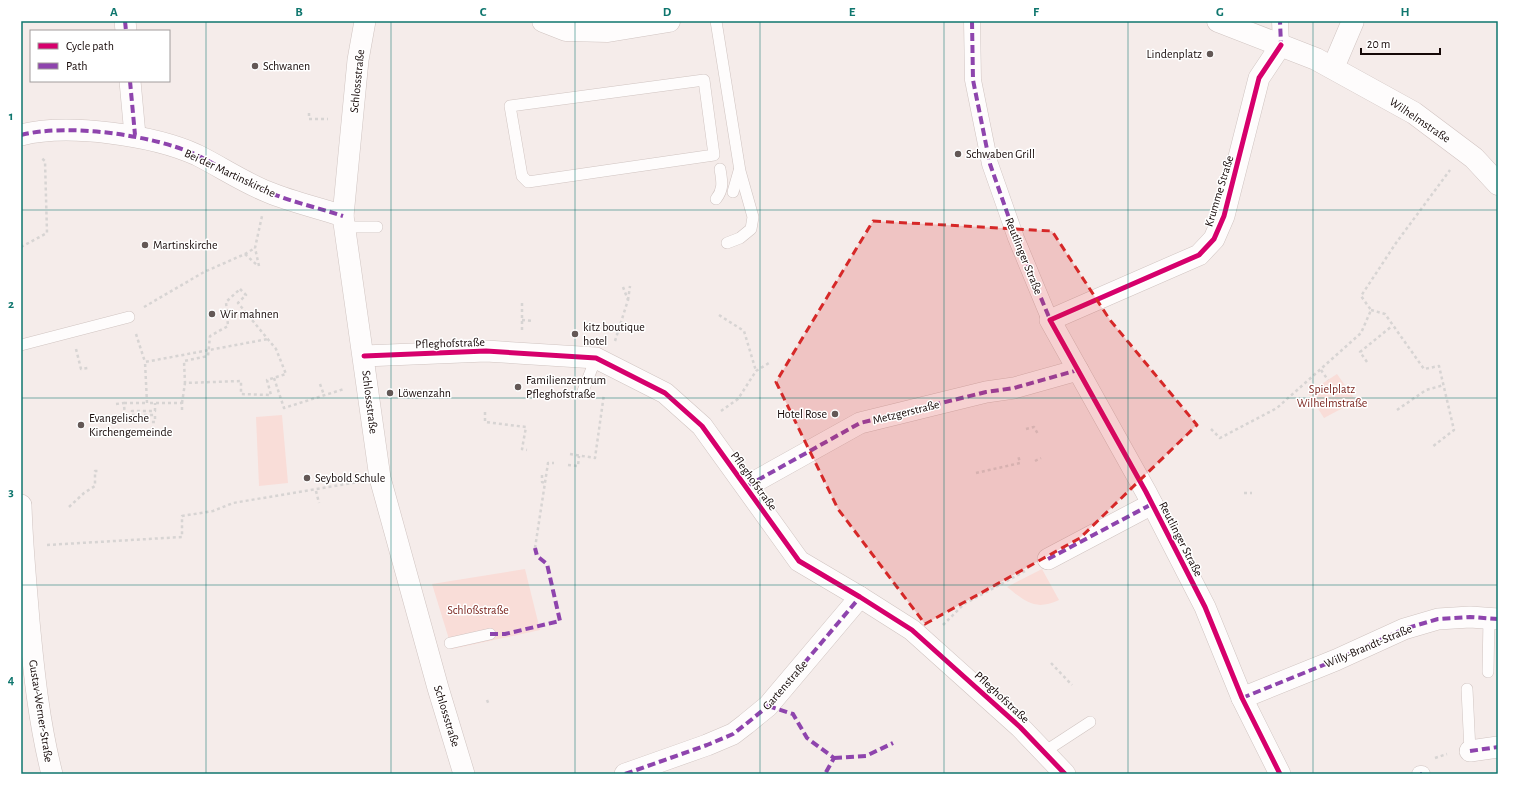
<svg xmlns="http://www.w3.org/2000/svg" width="1519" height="795" font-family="'Alegreya Sans',sans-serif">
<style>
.green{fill:#f9ddd8}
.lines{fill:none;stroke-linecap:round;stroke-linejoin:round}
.service-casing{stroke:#d0c4c1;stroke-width:12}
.pedestrian-casing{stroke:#d0c4c1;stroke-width:17}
.minor-casing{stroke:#d0c4c1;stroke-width:22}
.secondary-casing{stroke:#d0c4c1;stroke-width:23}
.path{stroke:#d7d4d3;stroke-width:2.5;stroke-dasharray:3 3;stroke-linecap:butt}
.service{stroke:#fefcfc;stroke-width:11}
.pedestrian{stroke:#fefcfc;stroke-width:16}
.minor{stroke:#fefcfc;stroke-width:21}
.secondary{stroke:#fefcfc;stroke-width:22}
.quiet{stroke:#8e44ad;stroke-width:4;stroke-dasharray:8 4;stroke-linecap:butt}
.cycleway-casing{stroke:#fff;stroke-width:8}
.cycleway{stroke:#d6006c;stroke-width:5}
.marked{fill:#d62828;fill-opacity:0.2;stroke:#d62828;stroke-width:3;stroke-dasharray:8 5;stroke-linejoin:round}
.grid{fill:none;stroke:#0f766e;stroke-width:1;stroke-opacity:0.55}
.poi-dot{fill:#635856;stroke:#fff;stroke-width:1.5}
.labels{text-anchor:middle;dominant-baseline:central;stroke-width:3;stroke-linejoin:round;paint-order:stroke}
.poi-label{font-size:12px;fill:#150807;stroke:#fff;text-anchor:start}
.street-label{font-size:12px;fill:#150807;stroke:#fff}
.park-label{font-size:12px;fill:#771e17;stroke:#fff}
.neatline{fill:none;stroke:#0f766e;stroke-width:1.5}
.grid-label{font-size:13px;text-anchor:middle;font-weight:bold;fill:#0f766e}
</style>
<rect width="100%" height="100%" fill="#f5ecea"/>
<g class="green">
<polygon points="1337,374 1356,401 1324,418 1308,393"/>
<polygon points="282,415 288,483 259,486 256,417"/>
<polygon points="525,569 540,630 452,649 432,584"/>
<path d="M1042 569 1059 600C1035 611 1026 602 1007 587Z"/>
</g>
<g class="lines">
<g class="service-casing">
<g id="service">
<polyline points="716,21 740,171 753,217 751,229 740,238 727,243"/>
<polygon points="704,80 714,155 528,182 522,176 510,106"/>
<polyline points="733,192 739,171"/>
<path d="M716 199C724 189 722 181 720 169"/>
<polyline points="345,227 377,227"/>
<polyline points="21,345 129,317"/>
<polyline points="583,391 596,358"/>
<polyline points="450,643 490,634"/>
<polyline points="1488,672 1489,618"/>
<polyline points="1467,689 1470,751"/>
<polyline points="1044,752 1090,722"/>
</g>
</g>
<g class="pedestrian-casing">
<g id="pedestrian">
<polyline points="972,21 973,80 990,164 1016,238 1050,320"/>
<polyline points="1280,21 1281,45"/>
<polyline points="1420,774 1422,774"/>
</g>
</g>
<g class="minor-casing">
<g id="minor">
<polyline points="125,21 126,31"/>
<polyline points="365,21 358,60 343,216 380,478 438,688 464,774"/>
<polyline points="130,81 135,135"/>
<path d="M21 135C68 123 153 135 197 155 221 167 243 182 268 192 292 202 319 208 343 216"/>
<polyline points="364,356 486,351 596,358 665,393 702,426 799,561 860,597 912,630 1020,727 1065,774"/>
<polyline points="747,486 860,423 986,392 1014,388 1078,370"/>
<path d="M21 505C22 544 26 582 29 621 34 673 39 723 52 774"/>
<polyline points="1048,559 1152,504"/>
<polyline points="1242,698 1336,660 1404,629 1438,619 1470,617 1498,619"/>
<polyline points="1470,751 1498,747"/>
<polyline points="625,774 707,745 733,734 746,724 768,706 860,597"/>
<polyline points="1280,774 1242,698 1205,607 1146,492 1050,320 1199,255 1214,239 1224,216 1259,78 1281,45"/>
</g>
</g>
<g class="secondary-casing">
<g id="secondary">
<polyline points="543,21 566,30 608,31 669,21"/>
<polyline points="1218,21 1316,59 1414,113 1474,158 1498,184"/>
<polyline points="1333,68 1353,21"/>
</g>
</g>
<g class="path">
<polyline points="309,113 309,119 328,119"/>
<polyline points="21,247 47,233 45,161 40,157"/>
<polyline points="245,254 258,266"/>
<polyline points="259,266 255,248 262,216"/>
<polygon points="240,289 246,295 238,303 276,349 286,374 267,380 271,395 241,394 241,381 185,383 184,361 208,356 210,336 228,326 226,302"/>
<polyline points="628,300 630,286"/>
<polyline points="144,307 204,272 245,254 255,248"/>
<polyline points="1371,310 1385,314 1424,369 1439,366 1454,430 1432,447"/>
<polyline points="719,315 744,331 756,371"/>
<polyline points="522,320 533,321"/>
<polyline points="522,330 522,301"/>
<polyline points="136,334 145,362"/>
<polyline points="615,341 628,300 623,287"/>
<polyline points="76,349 81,369 88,368"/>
<polyline points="1367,362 1360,352 1392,326"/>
<polyline points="1321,370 1328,380"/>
<polyline points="274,378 284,408 344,389"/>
<polyline points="320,384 324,395"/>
<polyline points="124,403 147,403"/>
<polyline points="182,403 185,383"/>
<polyline points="116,404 124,403 125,422 155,422 155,415 132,415 132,411 155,411 155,403"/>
<polyline points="182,410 182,403 147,403 145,362 268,339"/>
<polyline points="1397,410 1426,390 1444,385"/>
<polyline points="721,411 738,399 756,371 769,363"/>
<polyline points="485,412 485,422 526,427 522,449 527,450"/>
<polyline points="1026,429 1034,427 1038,434"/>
<polyline points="1211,429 1220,438 1277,408 1361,333 1371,310 1361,296 1396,243 1450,170"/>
<polyline points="570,454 595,458 604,394"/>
<polyline points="1035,461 1041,458"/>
<polyline points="568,465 578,466 579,456"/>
<polyline points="976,473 1020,463 1018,455"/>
<polyline points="542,475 542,482 545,483"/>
<polyline points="316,491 319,503"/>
<polyline points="1244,493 1252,493"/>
<polyline points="69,507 84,493 95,486 95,471 98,471"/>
<polyline points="47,545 182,537 182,516 213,511 233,503 358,482"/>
<polyline points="535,548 548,463 554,463"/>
<polyline points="943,625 964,604 1027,570"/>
<polyline points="1051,663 1072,685"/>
<polyline points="487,700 489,705"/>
<polyline points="1435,758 1447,754"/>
</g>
<use href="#service" class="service"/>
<use href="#pedestrian" class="pedestrian"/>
<use href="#minor" class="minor"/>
<use href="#secondary" class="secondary"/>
<g class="quiet">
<polyline points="125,21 126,31"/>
<polyline points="972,21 973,80 990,164 1016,238 1051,322"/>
<polyline points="1279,48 1281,45 1280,21"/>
<polyline points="130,81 135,135"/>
<path d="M21 135C68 123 153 135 197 155 221 167 243 182 268 192 292 202 319 208 343 216"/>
<polyline points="747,486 860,423 986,392 1014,388 1078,370"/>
<polyline points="1048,559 1152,504"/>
<polyline points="490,634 505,634 560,621 547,564 537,556 535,548"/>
<polyline points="1242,698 1336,660 1404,629 1438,619 1470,617 1498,619"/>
<polyline points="768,706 793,714 807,738 834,758 825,774"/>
<polyline points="1470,751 1498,747"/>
<polyline points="834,758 866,756 893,743"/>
<polyline points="625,774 707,745 733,734 746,724 768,706 860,597"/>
<polyline points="1420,774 1422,774"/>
</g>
<g class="cycleway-casing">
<g id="cycleway">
<polyline points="364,356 486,351 596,358 665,393 702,426 799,561 860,597 912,630 1020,727 1065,774"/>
<polyline points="1280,774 1242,698 1205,607 1146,492 1050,320 1199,255 1214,239 1224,216 1259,78 1281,45"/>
</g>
</g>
<use href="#cycleway" class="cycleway"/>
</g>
<path class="marked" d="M873 221 1052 231 1110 320 1197 425 1080 538 925 624 838 509 776 382Z"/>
<path class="grid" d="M206 21V774M391 21V774M575 21V774M760 21V774M944 21V774M1128 21V774M1313 21V774M21 210H1498M21 398H1498M21 585H1498"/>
<g class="poi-dot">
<circle cx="1210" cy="54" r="4"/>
<circle cx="255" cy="66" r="4"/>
<circle cx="958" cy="154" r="4"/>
<circle cx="145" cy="245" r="4"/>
<circle cx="212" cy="314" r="4"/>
<circle cx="575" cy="334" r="4"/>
<circle cx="518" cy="387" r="4"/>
<circle cx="390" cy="393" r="4"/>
<circle cx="835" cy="414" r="4"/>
<circle cx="81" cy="425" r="4"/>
<circle cx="307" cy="478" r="4"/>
</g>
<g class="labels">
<g class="poi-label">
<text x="1202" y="54" text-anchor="end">Lindenplatz</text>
<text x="263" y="66">Schwanen</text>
<text x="966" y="154">Schwaben Grill</text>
<text x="153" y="245">Martinskirche</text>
<text x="220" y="314">Wir mahnen</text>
<text x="583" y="327">kitz boutique<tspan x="583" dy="14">hotel</tspan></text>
<text x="526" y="380">Familienzentrum<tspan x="526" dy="14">Pfleghofstraße</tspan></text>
<text x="398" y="393">Löwenzahn</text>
<text x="827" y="414" text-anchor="end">Hotel Rose</text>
<text x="89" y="418">Evangelische<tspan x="89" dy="14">Kirchengemeinde</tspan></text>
<text x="315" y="478">Seybold Schule</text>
</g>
<g class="street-label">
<text transform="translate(357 81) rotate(-84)">Schlossstraße</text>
<text transform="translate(1420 120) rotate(34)">Wilhelmstraße</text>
<text transform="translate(230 173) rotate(25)">Bei der Martinskirche</text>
<text transform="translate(1219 191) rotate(-73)">Krumme Straße</text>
<text transform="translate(1024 256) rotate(68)">Reutlinger Straße</text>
<text transform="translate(450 343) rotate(-2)">Pfleghofstraße</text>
<text transform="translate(370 402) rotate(83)">Schlossstraße</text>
<text transform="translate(906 412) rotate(-14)">Metzgerstraße</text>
<text transform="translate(754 481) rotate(54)">Pfleghofstraße</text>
<text transform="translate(1181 539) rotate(63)">Reutlinger Straße</text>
<text transform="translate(1368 646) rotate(-23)">Willy-Brandt-Straße</text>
<text transform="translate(785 685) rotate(-49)">Gartenstraße</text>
<text transform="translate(1002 697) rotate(43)">Pfleghofstraße</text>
<text transform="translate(41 711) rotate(81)">Gustav-Werner-Straße</text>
<text transform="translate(447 716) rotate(73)">Schlossstraße</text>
</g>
<g class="park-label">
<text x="1332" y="389">Spielplatz<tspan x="1332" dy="14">Wilhelmstraße</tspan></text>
<text x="478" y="610">Schloßstraße</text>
</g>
</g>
<rect width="1519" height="795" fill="none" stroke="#ffffff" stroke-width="44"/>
<rect x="30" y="30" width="140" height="52" fill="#ffffff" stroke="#a19c9c"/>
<rect x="38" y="43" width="20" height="6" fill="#d6006c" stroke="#a19c9c"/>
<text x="66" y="50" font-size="12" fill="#150807">Cycle path</text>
<rect x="38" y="63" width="20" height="6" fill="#8e44ad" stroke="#a19c9c"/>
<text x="66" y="70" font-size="12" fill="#150807">Path</text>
<path d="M1361 48v6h79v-6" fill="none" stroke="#150807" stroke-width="2"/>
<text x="1367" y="48" font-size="12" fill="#150807" stroke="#ffffff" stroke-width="3" paint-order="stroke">20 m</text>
<rect x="22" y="22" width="1475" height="751" class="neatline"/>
<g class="grid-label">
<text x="114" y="16">A</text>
<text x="299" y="16">B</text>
<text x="483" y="16">C</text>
<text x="667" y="16">D</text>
<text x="852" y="16">E</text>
<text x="1036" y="16">F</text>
<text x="1220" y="16">G</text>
<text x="1405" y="16">H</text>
<text x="11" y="120">1</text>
<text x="11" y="308">2</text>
<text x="11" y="496">3</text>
<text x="11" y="684">4</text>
</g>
</svg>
